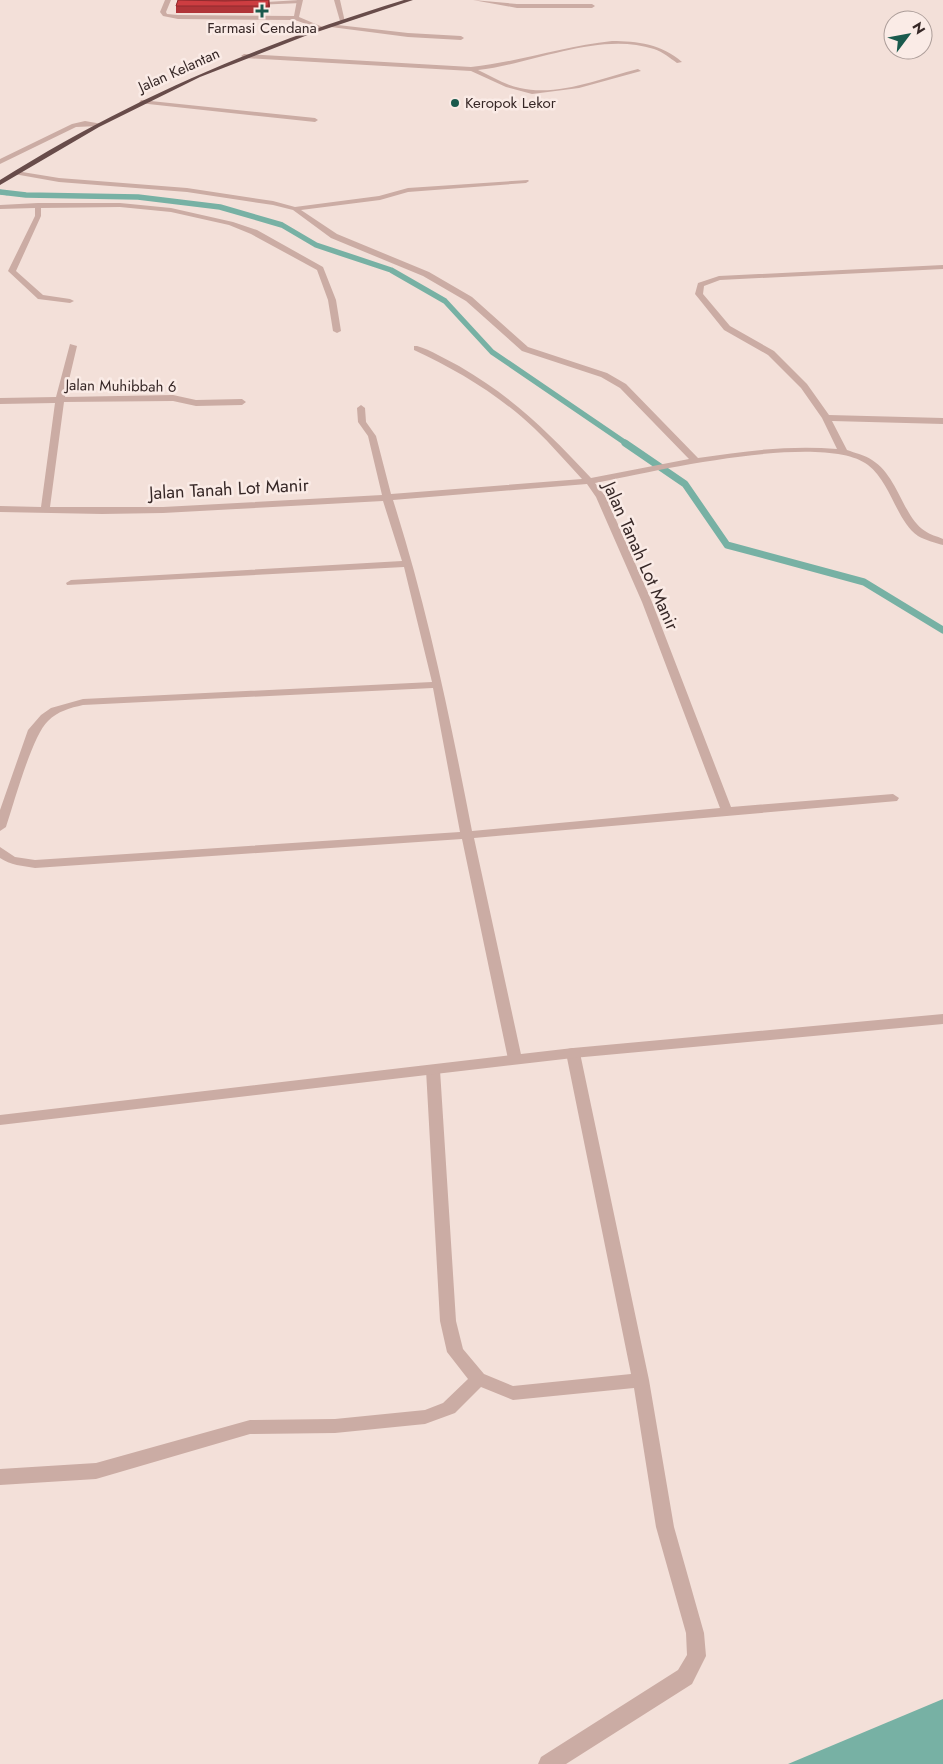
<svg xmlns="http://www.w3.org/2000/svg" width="943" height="1764" font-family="Jost,sans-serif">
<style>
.water{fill:#77b1a4}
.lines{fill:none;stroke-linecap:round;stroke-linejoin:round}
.stream-far2{stroke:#77b1a4;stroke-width:4.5}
.stream-far1{stroke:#77b1a4;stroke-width:5.5}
.stream{stroke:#77b1a4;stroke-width:7}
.service{fill:#cbaca4;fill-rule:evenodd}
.minor{fill:#cbaca4;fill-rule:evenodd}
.tertiary{fill:#cbaca4;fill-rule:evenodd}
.trunk{fill:#684c4a;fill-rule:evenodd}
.wall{fill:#b03438}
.shaded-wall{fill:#902b2e}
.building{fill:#cd3d41;stroke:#902b2e}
.poi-dot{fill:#1a5a4d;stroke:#faebe6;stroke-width:2}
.labels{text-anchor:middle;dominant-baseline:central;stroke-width:5;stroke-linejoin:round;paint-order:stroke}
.far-poi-label{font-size:15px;fill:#362726;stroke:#faebe6}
.far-street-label{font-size:15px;fill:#362726;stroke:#faebe6}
.street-label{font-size:18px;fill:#362726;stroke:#faebe6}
</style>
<rect width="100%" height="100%" fill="#f3e0d9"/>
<polygon class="water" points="943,1699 943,1764 788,1764"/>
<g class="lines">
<polyline class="stream-far2" points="0,192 7,193"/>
<polyline class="stream-far1" points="0,192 26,195 138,197 220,207 282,225 316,245 391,270 445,301 492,352 627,444"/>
<polyline class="stream" points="625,443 685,484 727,545 864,582 943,630"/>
<g class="service">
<polygon points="300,0 302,3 253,5 250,3"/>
<polygon points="334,0 340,0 345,22 340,21"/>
<polygon points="473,0 517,4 592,4 595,6 592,8 517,8"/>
<polygon points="329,24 408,33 461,36 464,38 461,40 408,37 331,27"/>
<path d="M612 41C637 41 662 44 682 62L677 63C670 58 663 52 654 49 599 31 533 64 478 70 491 76 505 85 520 88 558 97 601 78 638 69L641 71 579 88 532 94 506 87 471 71 244 58 241 56 244 54 471 67C519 62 564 46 612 41Z"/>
</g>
<g class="minor">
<polygon points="165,0 171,0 166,12 167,14 178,15 294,16 297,0 303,0 299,17 325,28 320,29 295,20 178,19 163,16 160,12"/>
<polygon points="141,100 315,118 318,120 315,122 139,103"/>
<polygon points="85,121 102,124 99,126 76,127 0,164 0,159 72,124"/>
<path d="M16 171 59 178 187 188 273 201 295 207 379 196 408 188 528 180 529 181 526 183 408 192 380 200 301 210 337 234 429 272 472 297 528 347 607 373 626 384 698 458C744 451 790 445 837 449L822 418 801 388 768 355 724 330 695 294 698 283 719 276 943 265V269L720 280 704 286 703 294 730 326 774 351 807 384 829 415 943 418V424L832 421 847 450C855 453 865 455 872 460 898 476 903 517 925 531 930 535 937 536 943 539V545C935 543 925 540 918 536 897 522 891 483 868 465 824 431 650 472 595 483L606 497 652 602 731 807 893 794 899 798 897 801 474 838 522 1059 520 1063H510L508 1059 462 839 35 868C23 866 10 865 0 858V847L15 857 35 860 460 832 433 688 83 705C70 708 58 711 48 721 32 736 14 803 6 827L0 831V810L28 730 41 715 51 708 83 699 432 682 404 567 67 585 66 583 71 580 402 561 383 501 163 513 102 514 0 512V506L41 507 55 403 0 404V398L56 397 70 344 77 346 65 397 173 395 196 400 242 399 246 402 242 405 196 406 173 401 64 402 50 507H163L382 495 368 436 358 422 357 408 361 405 365 408 366 422 376 436 391 494 582 479C566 462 551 444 534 428 499 395 457 370 414 350V346H417C431 350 445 359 459 366 514 398 548 432 591 478L689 459 620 388 601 377 522 351 466 301 423 276 331 238 293 210 273 205 187 192 59 182 14 174 13 173ZM587 484 596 497 642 602 720 808 472 831C450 718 428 610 393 500Z"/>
<polygon points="38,203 120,203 171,208 233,222 257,230 323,267 336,300 341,331 337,333 333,331 328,300 317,270 251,234 229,225 171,212 120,207 41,208 41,216 16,271 43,295 70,299 74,301 70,303 38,299 8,271 35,216 35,208 0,209 0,205"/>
<polygon points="573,1048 578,1049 580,1053 649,1380 674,1527 704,1633 706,1656 692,1684 566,1764 538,1764 541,1757 678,1670 687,1655 686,1633 656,1527 634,1388 513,1400 481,1387 455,1413 425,1424 335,1433 250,1434 96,1479 0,1485 0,1469 96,1463 250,1420 335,1419 425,1410 443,1403 468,1379 447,1352 440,1321 426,1070 428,1066 438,1066 440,1070 456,1321 463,1349 484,1374 513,1386 631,1374 566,1053 568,1049"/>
</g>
<polygon class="tertiary" points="943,1014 943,1024 573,1058 0,1125 0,1115 573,1048"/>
<path class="trunk" d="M404 0H413L305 36 200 77 99 127 0 185V180C131 98 257 45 404 0Z"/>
</g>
<polygon class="wall" points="178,0 269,0 270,6 268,13 176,13 176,6"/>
<polygon class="shaded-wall" points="269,0 270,6 268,13 268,6"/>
<polygon class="building" points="178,0 225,1 269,0 268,6 176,6"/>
<g class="poi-dot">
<path d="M259.5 3.5h5v5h5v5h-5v5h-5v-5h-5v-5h5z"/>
<circle cx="455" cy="103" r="5"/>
</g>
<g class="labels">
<g class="far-poi-label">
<text x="262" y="28">Farmasi Cendana</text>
<text x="465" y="103" text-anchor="start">Keropok Lekor</text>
</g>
<g class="far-street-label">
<text transform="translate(179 70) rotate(-24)">Jalan Kelantan</text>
<text transform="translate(121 386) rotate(1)">Jalan Muhibbah 6</text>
</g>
<g class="street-label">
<text transform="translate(229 489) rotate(-3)">Jalan Tanah Lot Manir</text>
<text transform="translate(641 556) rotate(66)">Jalan Tanah Lot Manir</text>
</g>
</g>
<g transform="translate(908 35) rotate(58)"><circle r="24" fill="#faebe6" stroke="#ac9d99"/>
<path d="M0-4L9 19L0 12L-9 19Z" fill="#1a5a4d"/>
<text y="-8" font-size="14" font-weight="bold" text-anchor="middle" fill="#362726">N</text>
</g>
</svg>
